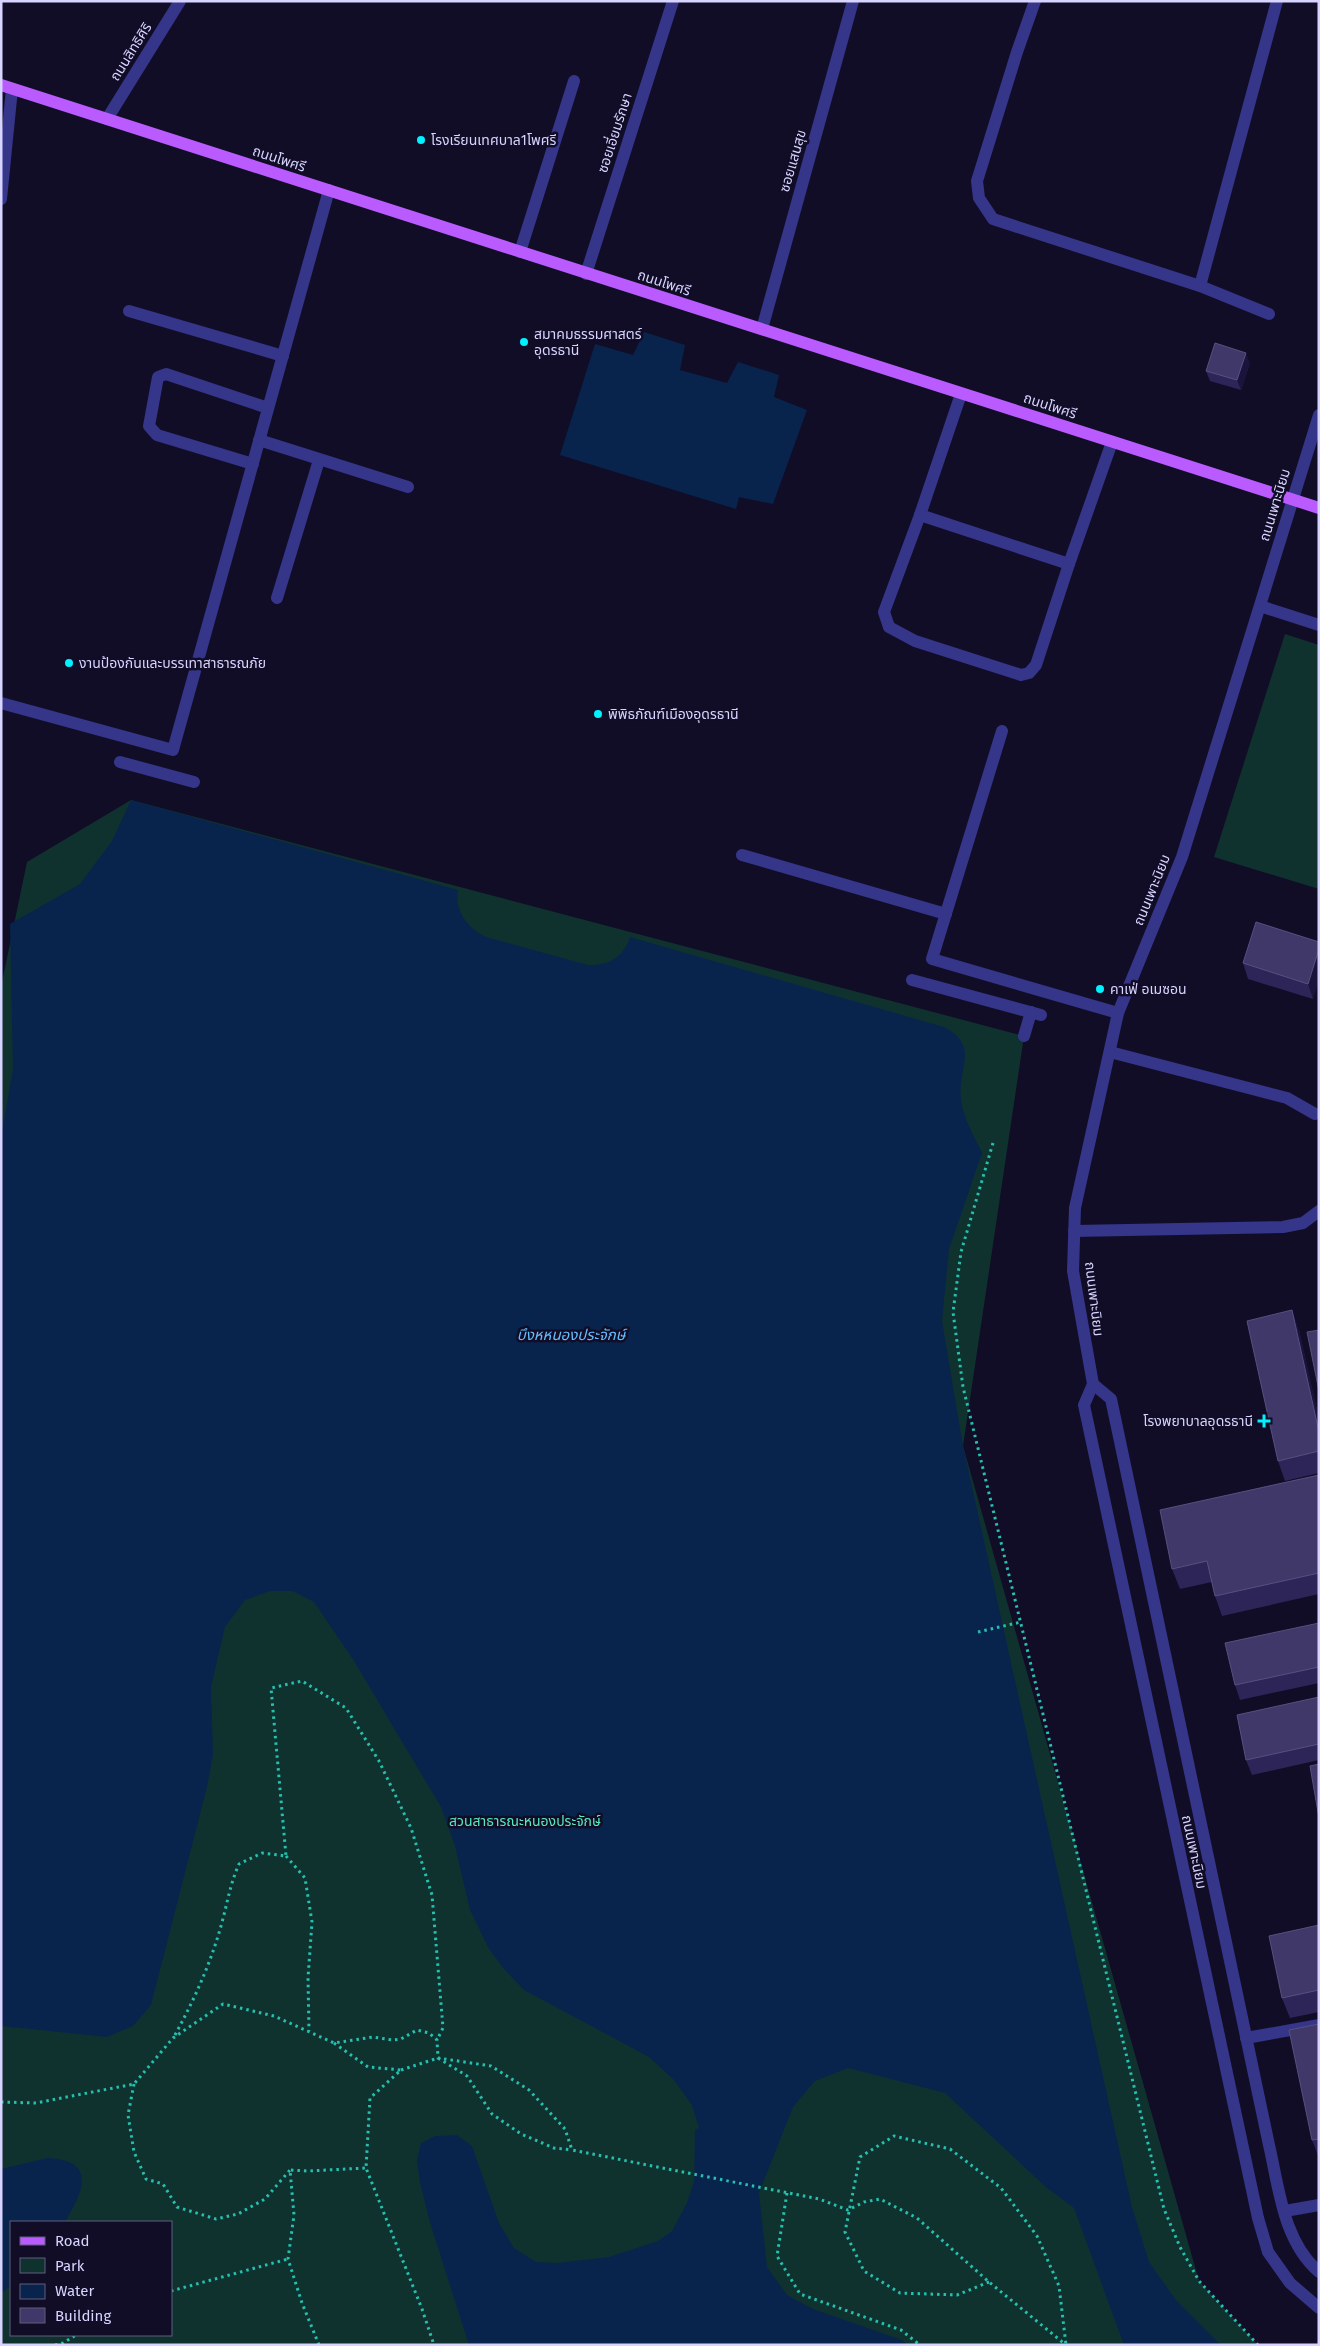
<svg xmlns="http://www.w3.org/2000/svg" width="1320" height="2346" font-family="'Fira Sans','Noto Sans Thai',sans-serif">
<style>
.green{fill:#10322f;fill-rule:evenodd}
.water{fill:#08244c}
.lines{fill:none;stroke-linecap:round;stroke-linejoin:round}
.path{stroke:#25c1b0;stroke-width:3;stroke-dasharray:2.5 4;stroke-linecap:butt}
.minor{stroke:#35358a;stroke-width:12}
.major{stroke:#ba5bff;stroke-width:12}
.wall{fill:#2d2557}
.shaded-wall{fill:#1a143c}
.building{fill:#3f3869;stroke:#575080}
.poi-dot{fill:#00f1ff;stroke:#110d27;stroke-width:2}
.labels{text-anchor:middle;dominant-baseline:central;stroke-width:5;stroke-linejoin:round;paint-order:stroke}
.street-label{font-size:14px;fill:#d7d4ff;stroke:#110d27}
.poi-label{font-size:14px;fill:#d7d4ff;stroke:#110d27;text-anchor:start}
.park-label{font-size:14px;fill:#56e9bd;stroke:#110d27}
.water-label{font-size:15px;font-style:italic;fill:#62beff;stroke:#110d27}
</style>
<rect width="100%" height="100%" fill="#110d27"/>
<g class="green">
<polygon points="1285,634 1319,645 1319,889 1214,857"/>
<path d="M131 800 1024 1036 963 1446 1199 2281 1258 2345H1V987L27 862ZM11 2222H171V2335H11Z"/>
</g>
<g class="water">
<polygon points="644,332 685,345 680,370 727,383 738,362 779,375 774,397 807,410 773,504 739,497 736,509 560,455 595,344 633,355"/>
<path d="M131 800 458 890C454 911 468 928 486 937L588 965C609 966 623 957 630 937L944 1027C981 1047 957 1067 961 1099 963 1118 974 1136 982 1153L949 1249 942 1321 963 1446 1132 2207 1149 2262 1176 2300 1221 2345H1124L1074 2208 1047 2188 945 2093 848 2068 815 2081 793 2107 759 2193 767 2267 787 2295 813 2309 902 2340 908 2345H469L431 2226 420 2183 417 2160 421 2143 435 2136 457 2135 472 2146 499 2223 514 2248 536 2262 557 2263 609 2257 658 2241 672 2231 687 2203 694 2181 695 2130 699 2128 692 2105 674 2080 649 2057 524 1990 504 1969 489 1949 470 1910 455 1846 441 1807 354 1661 314 1602 292 1591H270L245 1600 225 1627 211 1687 213 1755 207 1787 151 2005 133 2026 107 2037 1 2026V1137L13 1069 10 924 80 884 112 841Z"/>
<path d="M47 2158C98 2160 83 2192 65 2222H11V2286L1 2293V2169Z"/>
</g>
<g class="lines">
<g class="path">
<polyline points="993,1143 961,1252 953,1312 963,1387 1164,2209 1180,2247 1199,2281 1258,2345"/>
<polyline points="978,1632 1021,1622"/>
<polyline points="286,1856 305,1878 312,1922 308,1978 309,2031"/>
<path d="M175 2035C194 2000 210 1965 221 1926 227 1905 230 1884 239 1864L262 1853 286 1856 271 1688 302 1681 346 1708 379 1761 411 1828 432 1895 443 2028 437 2040"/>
<polyline points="334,2043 368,2067 401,2070 370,2098 366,2168 422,2309 434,2345"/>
<polyline points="401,2070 438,2058 467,2076 492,2114 521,2134 554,2148 572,2150"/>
<polyline points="134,2084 128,2115 134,2152 146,2179 163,2184 177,2207 216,2219 238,2214 265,2199 290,2170"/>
<polyline points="1,2102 36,2103 134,2084 173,2038 223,2004 274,2016 334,2043 373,2037 392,2040 401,2039 417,2030 429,2033 437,2040 438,2058 491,2066 529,2090 565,2129 572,2150 819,2199 848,2210 864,2202 880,2199 917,2218 989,2282 1066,2345"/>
<polyline points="787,2193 777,2256 800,2294 901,2330 920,2345"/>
<polyline points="989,2282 957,2295 900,2293 864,2271 845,2232 860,2157 894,2136 950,2149 1001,2188 1037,2236 1059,2286 1066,2345"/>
<polyline points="171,2291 288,2259"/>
<polyline points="55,2345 63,2343 76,2335"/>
<polyline points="319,2345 302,2303 288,2259 294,2215 290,2170 308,2171 366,2168"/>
</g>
<g class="minor">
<polyline points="1035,1 1017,52 977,181 979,198 993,219 1200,286 1277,1"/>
<polyline points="107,119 180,1"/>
<polyline points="1,199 12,89"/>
<polyline points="520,252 574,81"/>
<polyline points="586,274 673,1"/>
<polyline points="1200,286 1269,314"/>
<polyline points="129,311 283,356"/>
<polyline points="762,329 853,1"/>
<polyline points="961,394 920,515 1069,564 1112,442"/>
<polyline points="1319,415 1182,857 1118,1013 1075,1208 1073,1271 1093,1384 1084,1405 1258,2218 1268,2252 1290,2283 1319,2308"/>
<polyline points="259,440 408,487"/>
<polyline points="253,464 157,435 149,426 158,377 166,374 268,408"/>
<polyline points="920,515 884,612 889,627 915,641 1021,675 1029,673 1036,665 1069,564"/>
<polyline points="277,598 319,460"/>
<polyline points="1260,606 1319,625"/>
<polyline points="1,703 173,750 329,190"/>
<polyline points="1002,731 932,959 1118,1013"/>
<polyline points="120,762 194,782"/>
<polyline points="742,855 946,914"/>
<polyline points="912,980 1041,1015"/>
<polyline points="1024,1036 1031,1012"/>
<polyline points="1110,1052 1287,1098 1315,1114"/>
<polyline points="1074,1231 1283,1227 1303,1223 1319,1211"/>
<path d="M1093 1384 1111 1399 1269 2145C1279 2188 1283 2241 1319 2272"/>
<polyline points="1246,2038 1319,2025"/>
<polyline points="1285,2211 1319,2205"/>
</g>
<polyline class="major" points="1,85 1319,508"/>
</g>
<g class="wall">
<polygon points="1250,363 1241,390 1210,381 1206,371"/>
<polygon points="1319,942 1313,999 1248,979 1243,963"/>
<polygon points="1299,1330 1319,1419 1319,1473 1285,1481 1278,1461"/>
<polygon points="1319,1475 1319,1594 1222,1616 1215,1596 1212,1582 1180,1589 1172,1569"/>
<polygon points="1319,1623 1319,1683 1240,1700 1235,1685"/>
<polygon points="1319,1697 1319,1760 1252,1775 1246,1760"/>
<polygon points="1319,1925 1319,2012 1290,2018 1282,1998"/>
<polygon points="1319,2024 1319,2158 1312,2140"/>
</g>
<g class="shaded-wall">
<polygon points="1246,353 1250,363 1241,390 1237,380"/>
<polygon points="1319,949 1319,981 1313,999 1308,984"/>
<polygon points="1292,1310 1299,1330 1319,1419 1319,1432"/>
</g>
<g class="building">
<polygon points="1215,343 1246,353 1237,380 1206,371"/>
<polygon points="1256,922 1319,942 1319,949 1308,984 1243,963"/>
<polygon points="1292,1310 1319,1432 1319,1451 1278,1461 1247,1321"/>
<polygon points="1319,1330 1319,1391 1307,1332"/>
<polygon points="1319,1475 1319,1573 1215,1596 1207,1561 1172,1569 1160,1510"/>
<polygon points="1319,1623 1319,1667 1235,1685 1225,1643"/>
<polygon points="1319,1697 1319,1744 1246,1760 1237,1715"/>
<polygon points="1319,1764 1319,1818 1310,1766"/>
<polygon points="1319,1925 1319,1990 1282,1998 1269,1936"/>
<polygon points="1319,2024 1319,2139 1312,2140 1289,2030"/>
</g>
<g class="poi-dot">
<circle cx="421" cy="140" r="5"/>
<circle cx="524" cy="342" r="5"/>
<circle cx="69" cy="663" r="5"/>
<circle cx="598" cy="714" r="5"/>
<circle cx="1100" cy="989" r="5"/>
<path d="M1261.5 1413.5h5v5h5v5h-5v5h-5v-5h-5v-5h5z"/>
</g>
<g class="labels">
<g class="street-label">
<text transform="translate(131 52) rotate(-58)">ถนนสิทธิศิริ</text>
<text transform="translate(615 133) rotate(-72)">ซอยเอี่ยมรักษา</text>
<text transform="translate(279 159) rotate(18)">ถนนโพศรี</text>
<text transform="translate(793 161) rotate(-74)">ซอยแสนสุข</text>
<text transform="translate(664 283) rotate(18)">ถนนโพศรี</text>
<text transform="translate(1050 406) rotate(18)">ถนนโพศรี</text>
<text transform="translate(1275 505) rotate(-73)">ถนนเพาะนิยม</text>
<text transform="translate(1152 890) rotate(-68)">ถนนเพาะนิยม</text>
<text transform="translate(1094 1299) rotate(83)">ถนนเพาะนิยม</text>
<text transform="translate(1194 1852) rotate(78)">ถนนเพาะนิยม</text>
</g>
<g class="poi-label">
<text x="431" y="140">โรงเรียนเทศบาล1โพศรี</text>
<text x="534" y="334">สมาคมธรรมศาสตร์<tspan x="534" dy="16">อุดรธานี</tspan></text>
<text x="79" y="663">งานป้องกันและบรรเทาสาธารณภัย</text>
<text x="608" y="714">พิพิธภัณฑ์เมืองอุดรธานี</text>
<text x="1110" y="989">คาเฟ่ อเมซอน</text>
<text x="1253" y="1421" text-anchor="end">โรงพยาบาลอุดรธานี</text>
</g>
<g class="park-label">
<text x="525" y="1821">สวนสาธารณะหนองประจักษ์</text>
</g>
<g class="water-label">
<text x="571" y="1335">บึงหหนองประจักษ์</text>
</g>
</g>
<rect width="1320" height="2346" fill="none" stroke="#d7d4ff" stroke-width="5"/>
<rect x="10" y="2221" width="162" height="115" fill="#110d27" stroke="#605d7d"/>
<rect x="20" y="2237" width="25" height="8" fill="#ba5bff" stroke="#605d7d"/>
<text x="55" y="2246" font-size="15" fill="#d7d4ff">Road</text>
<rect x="20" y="2258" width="25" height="15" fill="#10322f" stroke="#605d7d"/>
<text x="55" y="2271" font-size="15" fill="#d7d4ff">Park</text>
<rect x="20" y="2284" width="25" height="15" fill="#08244c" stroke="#605d7d"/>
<text x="55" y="2296" font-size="15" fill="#d7d4ff">Water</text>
<rect x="20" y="2308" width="25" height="15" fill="#3f3869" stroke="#605d7d"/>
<text x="55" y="2321" font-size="15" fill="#d7d4ff">Building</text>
</svg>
